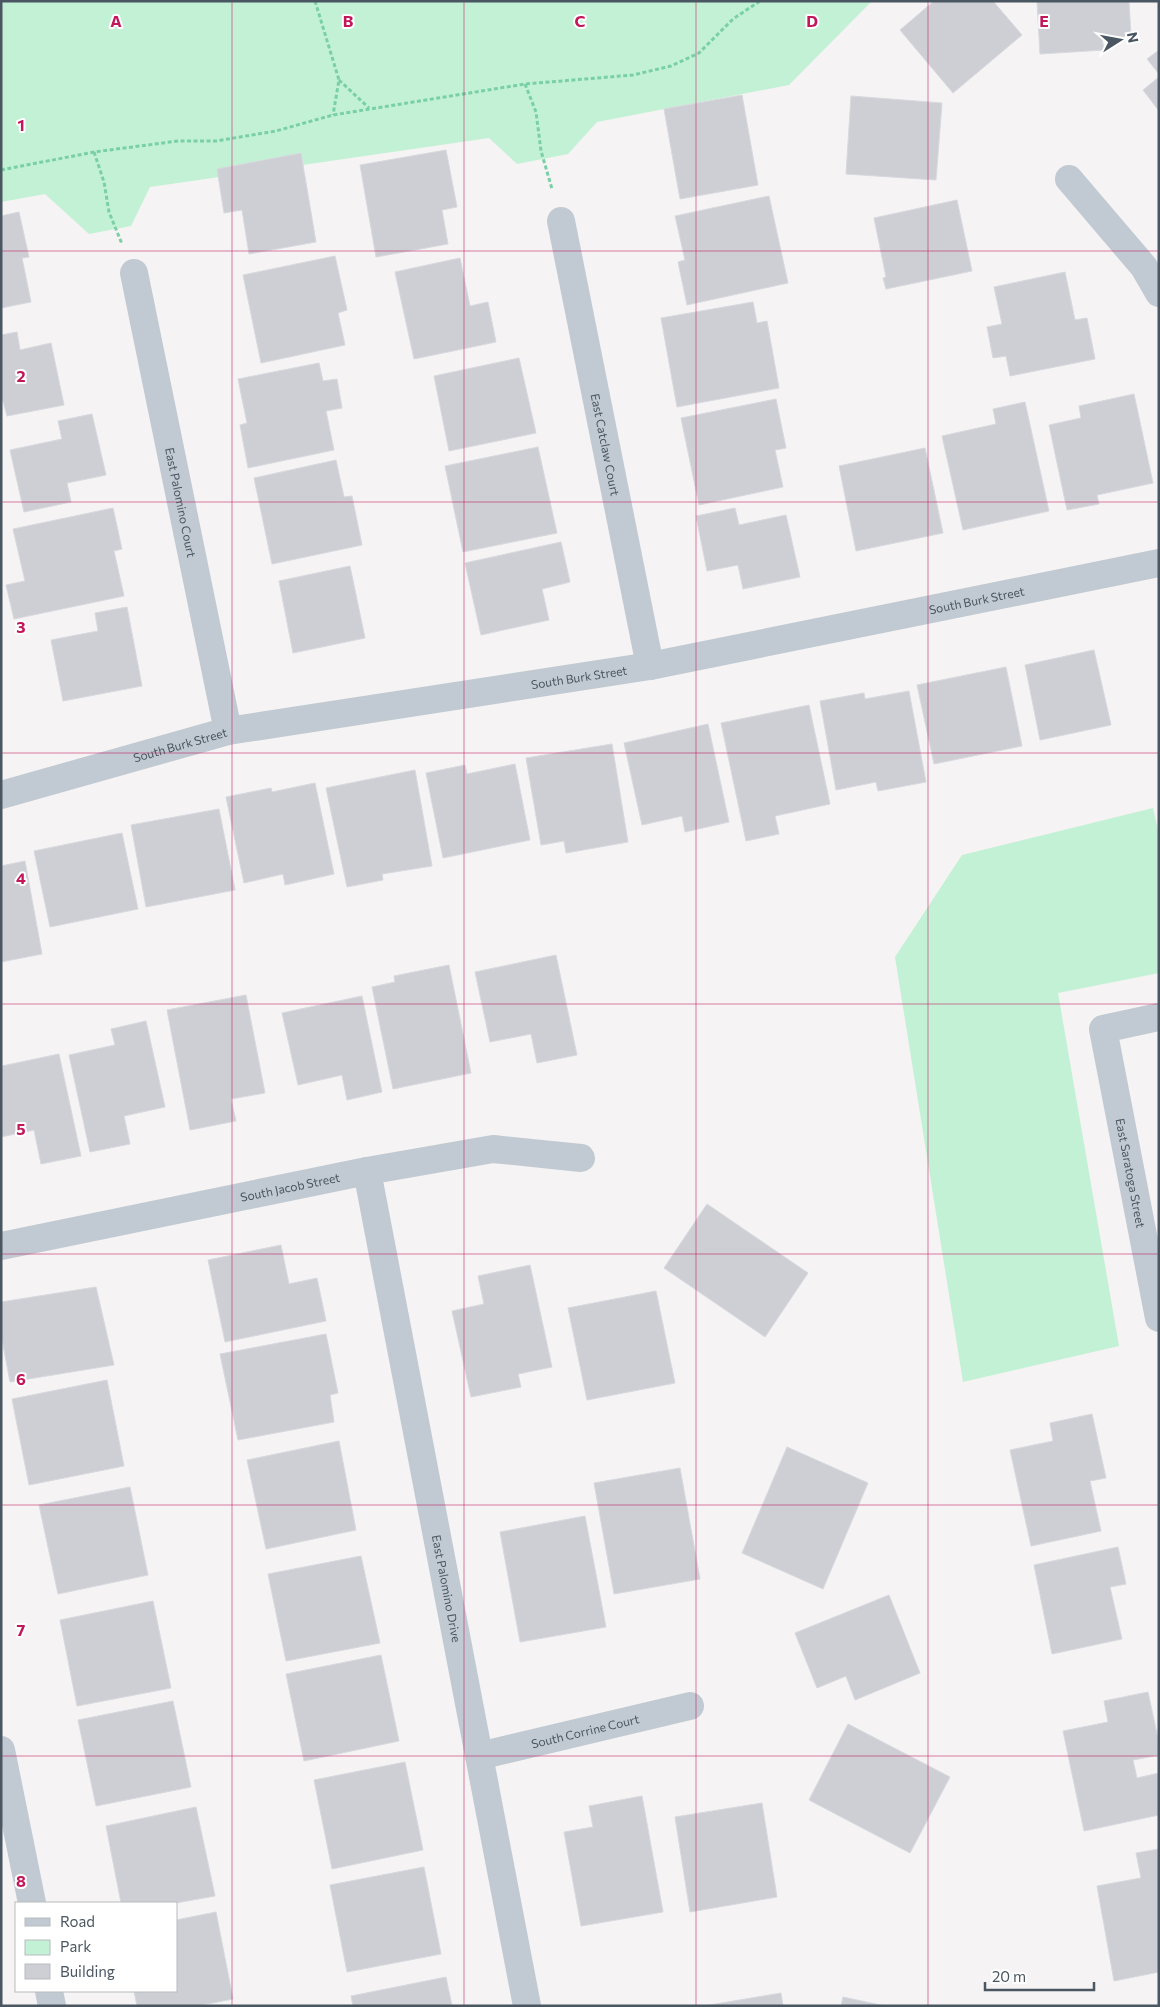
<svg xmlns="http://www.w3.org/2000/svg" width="1160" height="2007" font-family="Commissioner,sans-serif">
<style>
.green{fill:#c3f1d5}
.building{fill:#cdcfd5;stroke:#d7d9de}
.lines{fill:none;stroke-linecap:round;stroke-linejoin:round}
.path{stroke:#7ad0a6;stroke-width:3;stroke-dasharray:4 2.5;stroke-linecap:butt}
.minor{stroke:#c1cad2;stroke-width:28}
.grid{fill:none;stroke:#c2185b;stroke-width:1;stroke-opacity:0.55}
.labels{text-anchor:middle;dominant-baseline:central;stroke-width:4;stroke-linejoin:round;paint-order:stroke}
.street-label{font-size:12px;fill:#4a5661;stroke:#fff}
.grid-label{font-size:16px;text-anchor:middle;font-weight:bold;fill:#c2185b;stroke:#fff;stroke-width:4;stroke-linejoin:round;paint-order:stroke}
</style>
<rect width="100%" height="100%" fill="#f5f3f3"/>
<g class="green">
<polygon points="1,1 872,1 789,85 597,122 568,154 517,164 489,138 150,187 131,226 89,234 45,194 1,202"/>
<polygon points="1153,808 1159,835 1159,973 1058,993 1119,1346 963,1382 895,957 962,855"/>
</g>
<g class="building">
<polygon points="934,1 993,1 1022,35 953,93 900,30"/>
<polygon points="1037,1 1129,1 1131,36 1102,38 1104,50 1040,54"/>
<polygon points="1159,50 1159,74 1147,59"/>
<polygon points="1159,77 1159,111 1143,90"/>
<polygon points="742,95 758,185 680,199 664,109"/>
<polygon points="851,96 942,103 936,180 846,174"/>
<polygon points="446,150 457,207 442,210 448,244 376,257 360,165"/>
<polygon points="301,153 316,242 249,254 242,210 224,213 217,169"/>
<polygon points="769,196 788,283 687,305 678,262 685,260 675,216"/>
<polygon points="957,200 972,271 886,289 883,278 886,277 874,218"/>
<polygon points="19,212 29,257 22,258 31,302 1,308 1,216"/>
<polygon points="335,256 347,310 338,313 345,345 261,363 243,275"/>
<polygon points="460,258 470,306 488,302 496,342 414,359 395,272"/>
<polygon points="1065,272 1075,320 1087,318 1095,359 1010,376 1006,356 993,358 987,327 1002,324 994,287"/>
<polygon points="753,302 757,323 767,321 779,388 677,407 661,318"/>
<polygon points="17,332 20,350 51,343 64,405 7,416 3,401 1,401 1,335"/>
<polygon points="519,358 536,433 449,451 434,376"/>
<polygon points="319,363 323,381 337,379 342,408 326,411 334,450 248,468 240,425 247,423 238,379"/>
<polygon points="1134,394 1153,483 1097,495 1099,504 1067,510 1049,425 1081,418 1079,406"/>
<polygon points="776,399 786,448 775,450 783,487 699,505 681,418"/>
<polygon points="1025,402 1049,511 963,530 942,436 996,424 993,409"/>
<polygon points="92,414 106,475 67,483 71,502 24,512 10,450 62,439 58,421"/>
<polygon points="538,447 557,533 463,552 445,466"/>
<polygon points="925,448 943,533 856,551 839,466"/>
<polygon points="336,460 344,497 352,496 362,545 272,564 254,478"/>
<polygon points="113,508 122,549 114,551 124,596 14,619 6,585 25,581 13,529"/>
<polygon points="735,508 739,525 786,515 800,577 743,589 738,565 707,571 696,516"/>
<polygon points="561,542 570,582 542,589 549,620 481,635 465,563"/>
<polygon points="350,566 365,638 293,653 279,581"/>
<polygon points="127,607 142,686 63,701 51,640 98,631 95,613"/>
<polygon points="1094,650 1111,725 1040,740 1025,665"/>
<polygon points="1006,667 1022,746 934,764 917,685"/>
<polygon points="909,691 926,782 878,791 876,782 836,790 820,701 864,693 865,699"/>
<polygon points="809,705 830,804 775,816 779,834 746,841 721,723"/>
<polygon points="708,724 729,822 685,832 682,816 642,825 624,743"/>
<polygon points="612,744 628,842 566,853 564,841 541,845 526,758"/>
<polygon points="515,764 530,840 443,858 426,773 465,765 467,774"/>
<polygon points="415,770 432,866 382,874 383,880 347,887 326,788"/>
<polygon points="315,783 334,874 285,885 283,874 244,883 226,797 271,788 272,792"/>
<polygon points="219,809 235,890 146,907 131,825"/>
<polygon points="122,833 138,909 50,927 34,851"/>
<polygon points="25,861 42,954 1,962 1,866"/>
<polygon points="556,955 577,1055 537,1063 531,1034 490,1042 475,972"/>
<polygon points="449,965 471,1073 393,1089 372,987 395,982 394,976"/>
<polygon points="246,995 265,1093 231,1099 236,1121 190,1130 167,1010"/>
<polygon points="362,996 382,1092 347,1100 342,1075 298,1085 282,1013"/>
<polygon points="146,1021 165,1107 124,1116 130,1144 90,1152 69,1055 115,1045 111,1029"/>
<polygon points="59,1054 81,1156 41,1164 34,1130 1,1137 1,1061 2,1066"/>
<polygon points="707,1204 808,1273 765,1337 664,1268"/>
<polygon points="281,1245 289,1284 317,1278 326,1321 225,1342 208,1260"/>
<polygon points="530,1265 552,1367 518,1374 521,1387 471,1397 452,1311 484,1304 478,1276"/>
<polygon points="96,1287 114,1365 10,1382 1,1334 1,1302"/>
<polygon points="656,1291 675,1383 587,1400 568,1308"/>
<polygon points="326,1334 338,1393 330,1395 334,1422 238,1440 220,1354"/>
<polygon points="107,1380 124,1466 29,1485 12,1399"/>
<polygon points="1092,1414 1106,1478 1090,1481 1101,1531 1031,1546 1010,1450 1053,1441 1050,1423"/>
<polygon points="339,1441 356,1530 266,1549 247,1460"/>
<polygon points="787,1447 868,1483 823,1589 742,1553"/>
<polygon points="680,1468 700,1579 614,1594 594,1483"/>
<polygon points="130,1487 148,1575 58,1594 39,1505"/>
<polygon points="585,1516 606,1627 520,1642 500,1532"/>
<polygon points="1118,1547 1126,1584 1110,1587 1122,1639 1052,1654 1034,1565"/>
<polygon points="361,1556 380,1643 286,1661 268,1574"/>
<polygon points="889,1595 920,1673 855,1700 846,1676 817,1688 795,1633"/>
<polygon points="153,1601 171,1688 77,1706 60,1620"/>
<polygon points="381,1655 399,1741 304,1761 286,1674"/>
<polygon points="1148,1692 1159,1743 1159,1755 1133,1760 1137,1778 1159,1773 1159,1815 1084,1831 1063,1731 1108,1722 1104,1701"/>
<polygon points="173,1701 191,1787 96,1806 78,1720"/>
<polygon points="848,1724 950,1777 910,1853 809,1800"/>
<polygon points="405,1762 423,1850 332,1869 314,1780"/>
<polygon points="642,1796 663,1912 581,1926 564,1832 593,1827 589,1806"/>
<polygon points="762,1803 777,1897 690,1912 675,1817"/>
<polygon points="196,1807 215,1896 176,1903 121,1903 106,1826"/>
<polygon points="1159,1849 1159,1972 1114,1981 1097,1886 1141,1878 1136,1853"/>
<polygon points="424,1867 441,1954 347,1972 330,1885"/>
<polygon points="216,1912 233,1999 197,2006 137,2006 134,1991 176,1991 176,1920"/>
<polygon points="446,1977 452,2006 353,2006 351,1996"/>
<polygon points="781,1993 783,2006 704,2006"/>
<polygon points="843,1997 885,2006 841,2006"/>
</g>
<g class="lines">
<g class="path">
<polyline points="315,1 339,80 333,115"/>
<polyline points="339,80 369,108"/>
<polyline points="525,84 536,112 541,151 552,189"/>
<polyline points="94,152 104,182 109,212 122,244"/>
<polyline points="1,170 94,152 178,141 216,141 276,131 333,115 525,84 633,75 671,66 699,53 733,19 760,1"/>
</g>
<g class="minor">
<polyline points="1069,179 1144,267 1159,293"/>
<path id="s1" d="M561 221 650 666"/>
<path id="s2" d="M134 273 228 731"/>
<path id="s3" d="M1 795 228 731 650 666 1159 563"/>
<path id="s4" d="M1159 1017 1103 1029 1159 1318"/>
<path id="s5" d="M367 1171 527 2006"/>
<path id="s6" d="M1 1246 367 1171 493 1149 581 1158"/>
<polyline points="1,1750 32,1903"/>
<path id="s7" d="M479 1756 690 1706"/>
<polyline points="49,1991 52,2006"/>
</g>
</g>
<path class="grid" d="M232 1V2006M464 1V2006M696 1V2006M928 1V2006M1 251H1159M1 502H1159M1 753H1159M1 1004H1159M1 1254H1159M1 1505H1159M1 1756H1159"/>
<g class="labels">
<g class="street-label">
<text stroke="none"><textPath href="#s1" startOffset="228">East Catclaw Court</textPath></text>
<text stroke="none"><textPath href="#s2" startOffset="234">East Palomino Court</textPath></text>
<text stroke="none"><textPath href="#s3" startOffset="996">South Burk Street</textPath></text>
<text stroke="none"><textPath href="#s3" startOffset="591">South Burk Street</textPath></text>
<text stroke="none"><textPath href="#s3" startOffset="186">South Burk Street</textPath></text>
<text stroke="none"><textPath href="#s4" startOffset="204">East Saratoga Street</textPath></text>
<text stroke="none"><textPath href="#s6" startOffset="295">South Jacob Street</textPath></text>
<text stroke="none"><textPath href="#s5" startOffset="425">East Palomino Drive</textPath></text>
<text stroke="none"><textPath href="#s7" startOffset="109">South Corrine Court</textPath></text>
</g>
</g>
<g class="grid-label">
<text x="116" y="27">A</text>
<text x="348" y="27">B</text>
<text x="580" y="27">C</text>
<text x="812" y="27">D</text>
<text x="1044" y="27">E</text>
<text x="21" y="131">1</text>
<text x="21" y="382">2</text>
<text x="21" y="633">3</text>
<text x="21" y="884">4</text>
<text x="21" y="1135">5</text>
<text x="21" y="1385">6</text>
<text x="21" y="1636">7</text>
<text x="21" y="1887">8</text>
</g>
<rect width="1160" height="2007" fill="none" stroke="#4a5661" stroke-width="5"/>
<rect x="15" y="1902" width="162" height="90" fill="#ffffff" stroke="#b7bbc0"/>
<rect x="25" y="1918" width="25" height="8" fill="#c1cad2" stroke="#b7bbc0"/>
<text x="60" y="1927" font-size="15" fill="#4a5661">Road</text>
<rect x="25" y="1940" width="25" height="15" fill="#c3f1d5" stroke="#b7bbc0"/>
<text x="60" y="1952" font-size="15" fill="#4a5661">Park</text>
<rect x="25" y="1964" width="25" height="15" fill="#cdcfd5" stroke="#b7bbc0"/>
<text x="60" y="1977" font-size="15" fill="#4a5661">Building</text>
<g transform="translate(1120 40) rotate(79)" stroke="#ffffff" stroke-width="4" paint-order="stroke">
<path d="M0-4L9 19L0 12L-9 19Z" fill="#4a5661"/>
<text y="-8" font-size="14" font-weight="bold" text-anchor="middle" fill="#4a5661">N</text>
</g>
<path d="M985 1982v8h109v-8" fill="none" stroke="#4a5661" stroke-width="2.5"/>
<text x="992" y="1982" font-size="15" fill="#4a5661" stroke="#ffffff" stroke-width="4" paint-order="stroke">20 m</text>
</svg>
